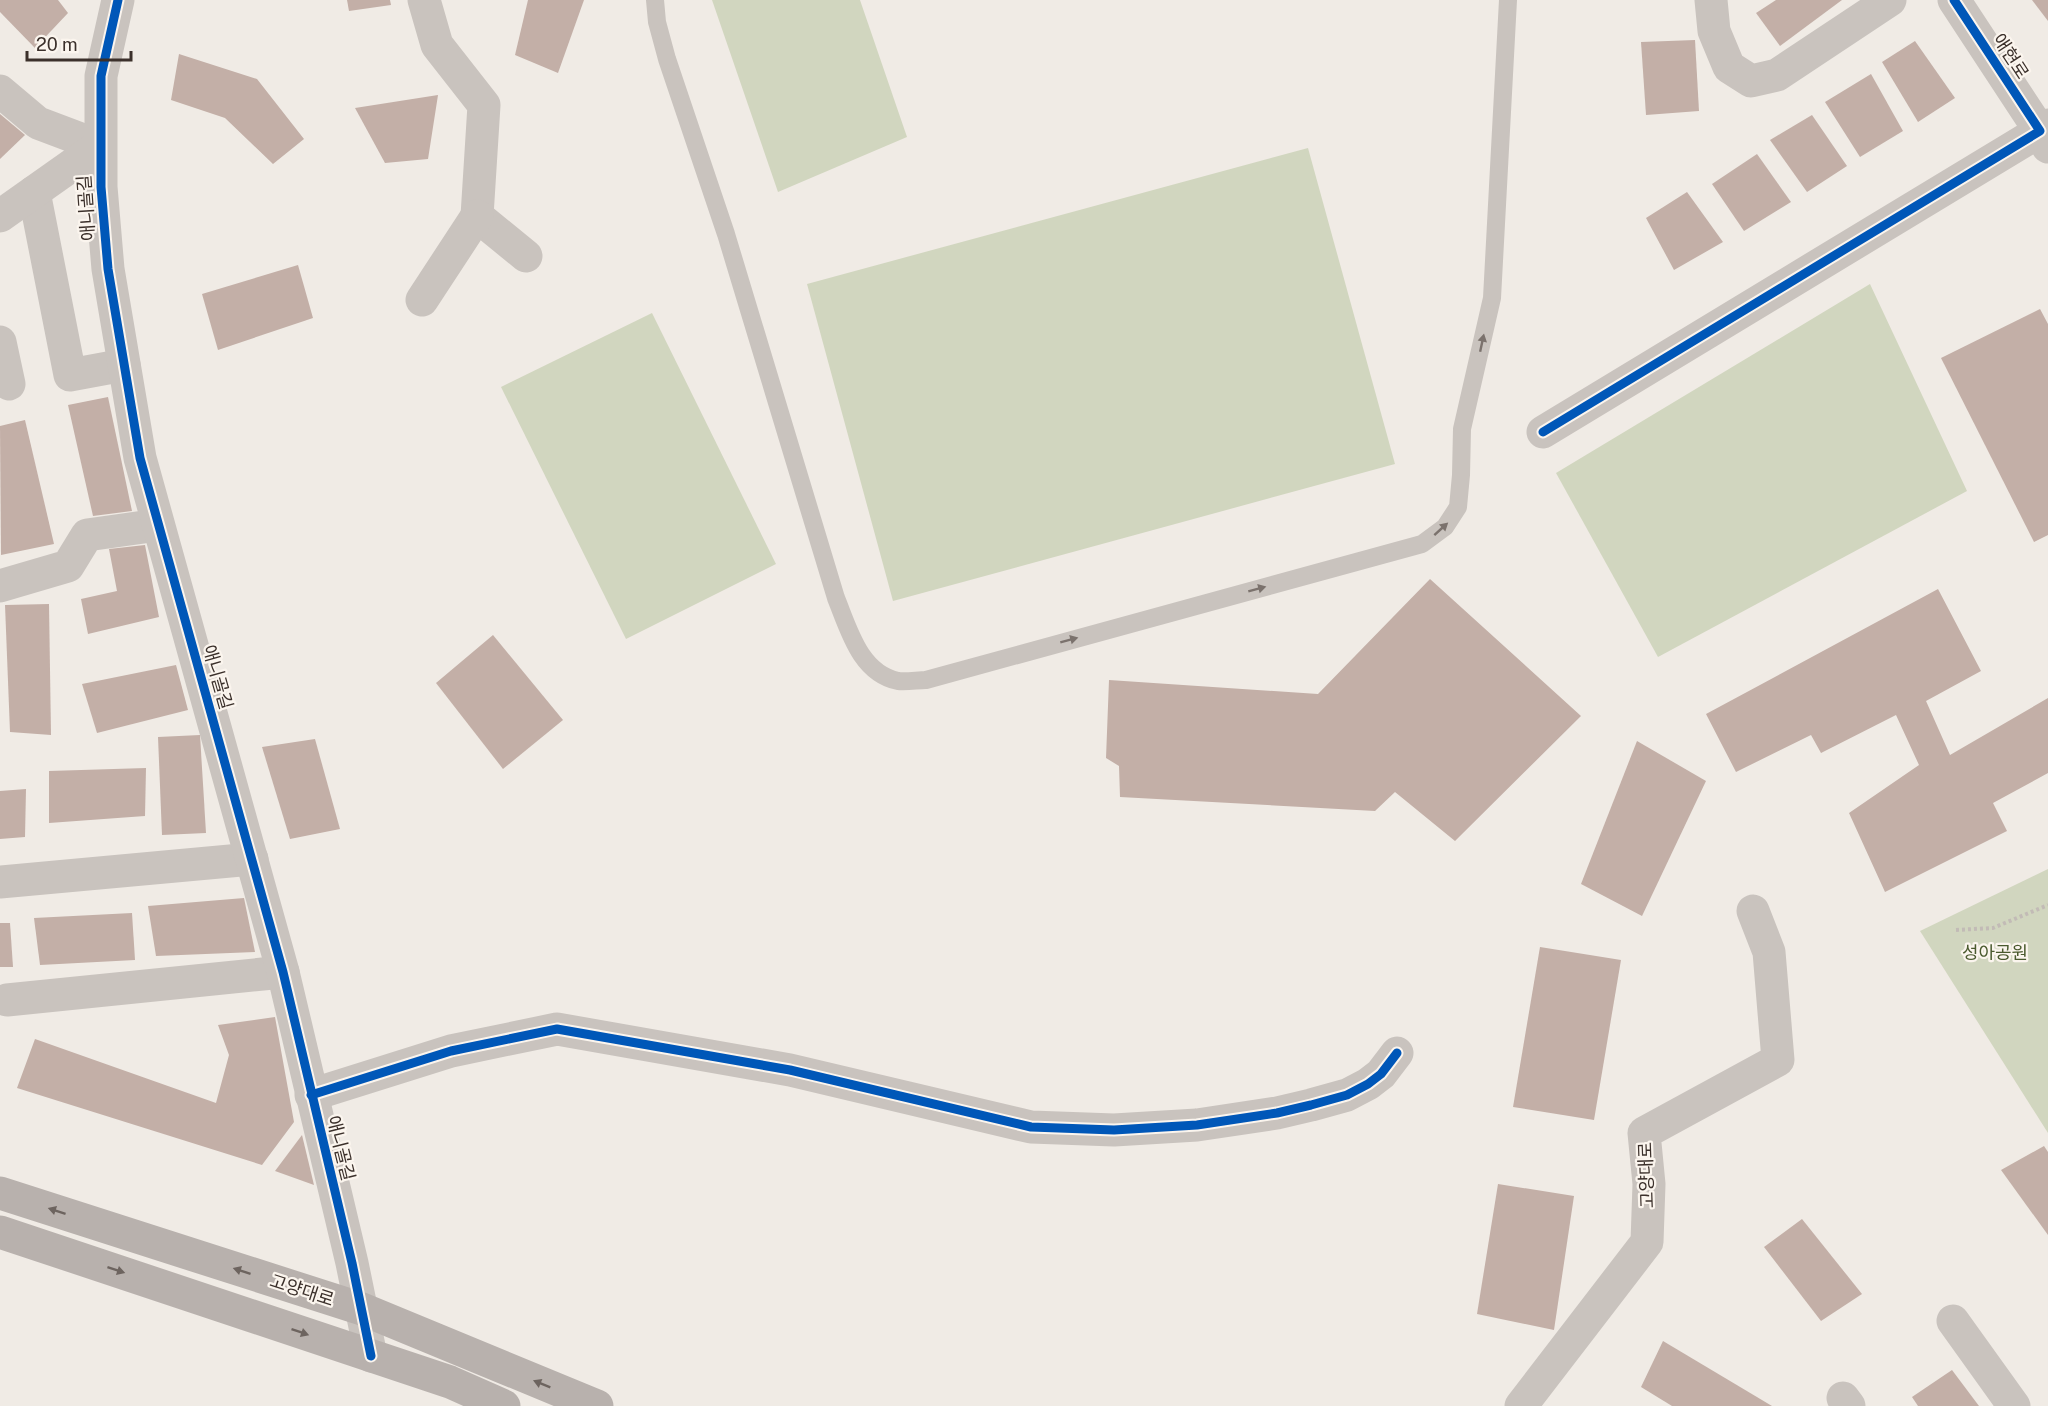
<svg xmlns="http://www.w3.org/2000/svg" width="2048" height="1406" font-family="'Public Sans','Noto Sans KR',sans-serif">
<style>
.green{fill:#d1d6bf}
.building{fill:#c3afa7}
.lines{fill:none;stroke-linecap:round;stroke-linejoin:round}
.path{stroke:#c2bbb6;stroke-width:4;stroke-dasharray:3 3;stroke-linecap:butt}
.service{stroke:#c9c3be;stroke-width:18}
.minor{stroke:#c9c3be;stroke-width:33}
.tertiary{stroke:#c9c3be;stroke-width:33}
.primary{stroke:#b8b1ad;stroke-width:33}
.cycleway-casing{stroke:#fbf5ee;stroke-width:13}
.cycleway{stroke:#0057b8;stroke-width:9}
.oneway{fill:#7b726d}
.oneway2{fill:#6d645f}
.labels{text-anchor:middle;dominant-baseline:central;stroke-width:4.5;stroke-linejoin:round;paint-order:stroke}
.street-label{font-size:18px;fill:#3b302b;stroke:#fbf5ee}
.park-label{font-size:18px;fill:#4a5a2e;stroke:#fbf5ee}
</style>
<rect width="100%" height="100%" fill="#f0ebe5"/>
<g class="green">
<polygon points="712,0 860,0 907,137 778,192"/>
<polygon points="1308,148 1395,464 893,601 807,284"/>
<polygon points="1870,284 1967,491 1658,657 1556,473"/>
<polygon points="652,313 776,564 626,639 501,387"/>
<polygon points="2048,869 2048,1133 1920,931"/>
</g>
<g class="building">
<polygon points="0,0 58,0 68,13 35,48 0,12"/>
<polygon points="347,0 390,0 391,5 349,11"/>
<polygon points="528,0 584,0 558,73 515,55"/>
<polygon points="1776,0 1842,0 1780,46 1756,13"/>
<polygon points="2032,0 2048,0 2048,21"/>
<polygon points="1695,40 1699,111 1646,115 1641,42"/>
<polygon points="1915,41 1955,98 1918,122 1882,62"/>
<polygon points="179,54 257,79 304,139 273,164 225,118 171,100"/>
<polygon points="1871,74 1903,131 1860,157 1825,102"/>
<polygon points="438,95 428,159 385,163 355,108"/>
<polygon points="0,114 25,135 0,159"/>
<polygon points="1812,115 1847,166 1807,192 1770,140"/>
<polygon points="1757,154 1791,202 1744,231 1712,184"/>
<polygon points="1687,192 1723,242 1674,270 1646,218"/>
<polygon points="298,265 313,318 218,350 202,294"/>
<polygon points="2040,309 2048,324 2048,535 2034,542 1941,358"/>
<polygon points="108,397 132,511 93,516 68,405"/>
<polygon points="25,420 54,544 1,555 0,426"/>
<polygon points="145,545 159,617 88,634 81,599 117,591 109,549"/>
<polygon points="1430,579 1581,716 1455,841 1395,792 1375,811 1120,797 1119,766 1106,758 1109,680 1318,694"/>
<polygon points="1938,589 1981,671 1926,701 1950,755 2048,698 2048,773 1993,803 2007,831 1885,892 1849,813 1919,765 1896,715 1821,753 1811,735 1736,772 1706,714"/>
<polygon points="49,604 51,735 10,732 5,605"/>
<polygon points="493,635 563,720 503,769 436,683"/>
<polygon points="176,665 188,710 97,733 82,684"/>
<polygon points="200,735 206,833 162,835 158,737"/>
<polygon points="315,739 340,829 290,839 262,747"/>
<polygon points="1637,741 1706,781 1642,916 1581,884"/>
<polygon points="146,768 145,816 49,823 49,771"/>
<polygon points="26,789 25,837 0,839 0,791"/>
<polygon points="244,898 255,952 156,956 148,906"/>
<polygon points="132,913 135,960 40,965 34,918"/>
<polygon points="0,923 10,923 13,967 0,967"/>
<polygon points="1540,947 1621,960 1594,1120 1513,1107"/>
<polygon points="275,1017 294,1122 262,1165 17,1088 35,1039 216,1103 229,1055 218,1025"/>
<polygon points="302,1135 314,1185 275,1171"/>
<polygon points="2044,1146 2048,1152 2048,1235 2001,1170"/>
<polygon points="1498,1184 1574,1196 1554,1330 1477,1314"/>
<polygon points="1802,1219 1862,1294 1821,1321 1764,1247"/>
<polygon points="1663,1341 1772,1406 1672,1406 1641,1387"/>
<polygon points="1952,1370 1979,1406 1918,1406 1912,1397"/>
</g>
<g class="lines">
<polyline class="path" points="1956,930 1993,928 2048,905"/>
<path class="service" d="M655 0 657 22 667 59 726 234 836 598C849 630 860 673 898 681 907 682 918 680 926 680L1422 544 1445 527 1458 507 1461 475 1462 429 1492 298 1508 0"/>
<g class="minor">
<polyline points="424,0 437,45 484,105 477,216 526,256"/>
<polyline points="1711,0 1714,31 1729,67 1751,81 1777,75 1890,0"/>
<polyline points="0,91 38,123 99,146"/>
<polyline points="34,192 70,375 124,365"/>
<polyline points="0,216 99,146"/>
<polyline points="422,300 477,216"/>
<polyline points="0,342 9,384"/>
<polyline points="1543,432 2040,131 1954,0"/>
<polyline points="0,586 68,566 87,535 158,525"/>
<polyline points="0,882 252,859"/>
<polyline points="7,1000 283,972"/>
<polyline points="311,1095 451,1051 557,1029 790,1070 1031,1127 1114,1130 1197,1125 1277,1113 1311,1105 1347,1095 1368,1084 1381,1074 1397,1053"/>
<polyline points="1953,1321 2014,1406"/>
<polyline points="1843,1398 1849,1406"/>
<polyline points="1521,1406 1647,1242 1649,1184 1644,1133 1778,1060 1769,952 1753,911"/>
</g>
<g class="tertiary">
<polyline points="118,0 101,76 101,187 108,269 140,458 283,972 352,1263 371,1356"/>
<polyline points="2048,125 2040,131 2048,147"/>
</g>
<g class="primary">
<polyline points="0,1193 362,1309 597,1406"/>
<polyline points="0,1232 450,1382 504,1406"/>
</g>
<g class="cycleway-casing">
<g id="cycleway">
<polyline points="118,0 101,76 101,187 108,269 140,458 283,972 352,1263 371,1356"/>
<polyline points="1543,432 2040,131 1954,0"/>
<polyline points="311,1095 451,1051 557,1029 790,1070 1031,1127 1114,1130 1197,1125 1277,1113 1311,1105 1347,1095 1368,1084 1381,1074 1397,1053"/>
</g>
</g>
<use href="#cycleway" class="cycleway"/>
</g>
<defs><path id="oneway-solid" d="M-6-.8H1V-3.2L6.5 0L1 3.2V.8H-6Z" transform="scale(1.5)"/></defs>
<g class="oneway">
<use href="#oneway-solid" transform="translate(1482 343) rotate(-78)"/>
<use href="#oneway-solid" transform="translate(1441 529) rotate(-42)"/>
<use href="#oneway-solid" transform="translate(1257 589) rotate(-15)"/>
<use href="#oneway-solid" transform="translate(1069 640) rotate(-15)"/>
</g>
<g class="oneway2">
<use href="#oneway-solid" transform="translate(57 1211) rotate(-162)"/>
<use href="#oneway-solid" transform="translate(116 1270) rotate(18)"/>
<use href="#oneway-solid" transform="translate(242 1271) rotate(-162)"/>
<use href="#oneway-solid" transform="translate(300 1332) rotate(19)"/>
<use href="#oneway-solid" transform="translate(542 1384) rotate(-158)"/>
</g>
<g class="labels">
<g class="street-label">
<text transform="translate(2011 56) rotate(57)">애현로</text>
<text transform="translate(86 208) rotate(-94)">애니골길</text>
<text transform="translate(218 677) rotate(74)">애니골길</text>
<text transform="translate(341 1148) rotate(76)">애니골길</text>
<text transform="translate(1646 1175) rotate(-92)">고양대로</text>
<text transform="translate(302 1290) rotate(18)">고양대로</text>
</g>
<g class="park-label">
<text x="1995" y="952">성아공원</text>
</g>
</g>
<path d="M27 51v9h104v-9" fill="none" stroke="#3b302b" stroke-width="3"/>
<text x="36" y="51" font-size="18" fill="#3b302b" stroke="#fbf5ee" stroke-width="4.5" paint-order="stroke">20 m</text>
</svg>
